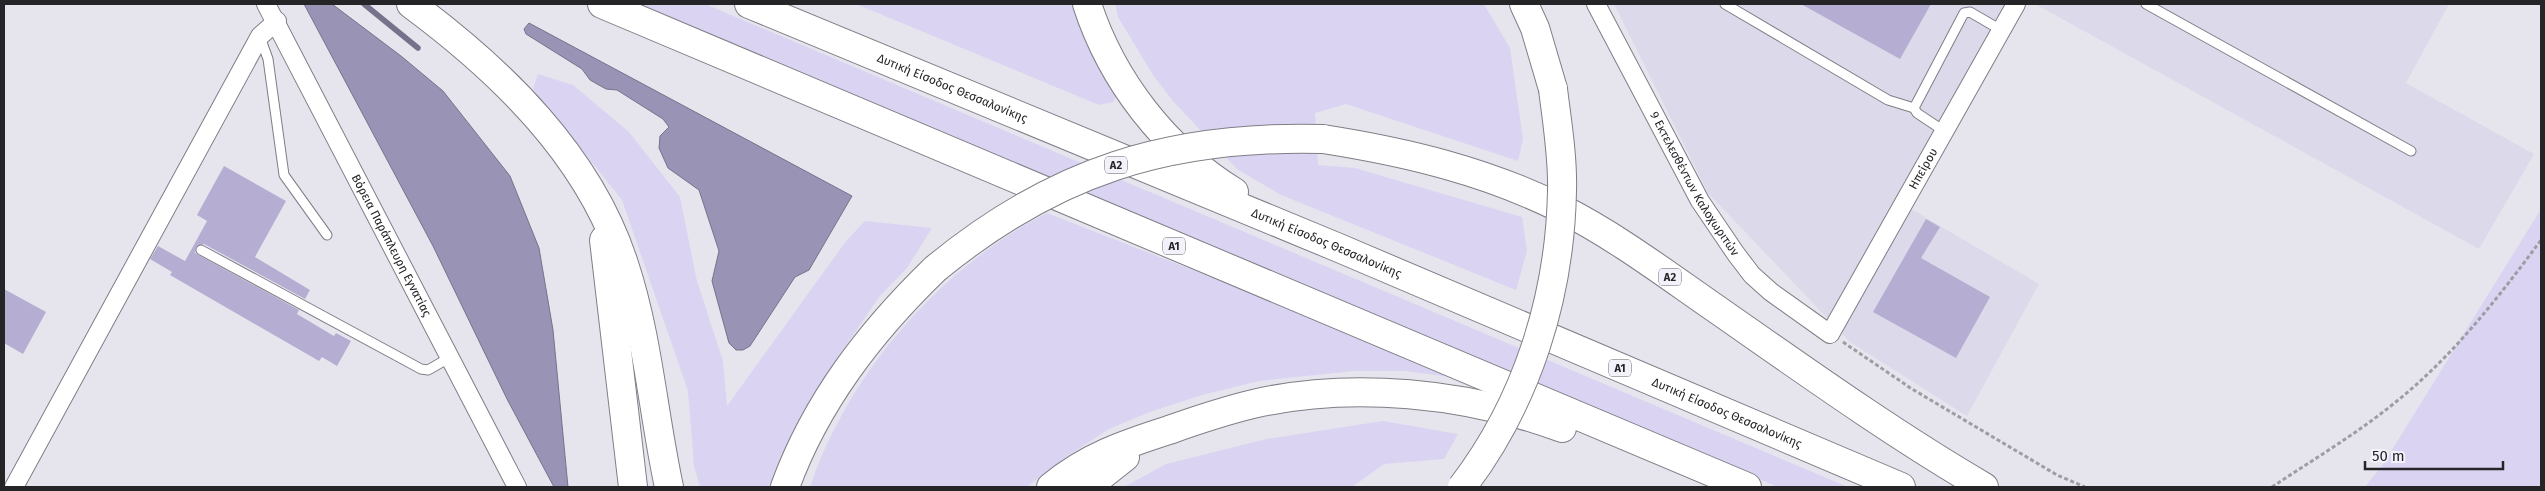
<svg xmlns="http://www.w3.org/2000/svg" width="2545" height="491" font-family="'Fira Sans',sans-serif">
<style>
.built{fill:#dcd9ea}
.green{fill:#dad4f2}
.water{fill:#9993b5;stroke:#76728b}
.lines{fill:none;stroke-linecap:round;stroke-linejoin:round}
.stream{stroke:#76728b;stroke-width:5.5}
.building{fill:#b5aed2}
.lane-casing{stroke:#7f7e86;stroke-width:11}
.street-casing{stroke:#7f7e86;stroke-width:20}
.highway-casing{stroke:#7f7e86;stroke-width:30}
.path{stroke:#9d9da3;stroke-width:3;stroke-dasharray:4 2.5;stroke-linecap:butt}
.lane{stroke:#fff;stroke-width:9}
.street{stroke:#fff;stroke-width:18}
.highway{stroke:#fff;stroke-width:28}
.highway-bridge-casing{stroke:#7f7e86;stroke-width:30;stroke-linecap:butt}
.highway-bridge{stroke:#fff;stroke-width:28}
.labels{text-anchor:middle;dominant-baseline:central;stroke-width:4.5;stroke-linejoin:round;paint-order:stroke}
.shield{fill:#f3f2fb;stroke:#636267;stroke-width:1}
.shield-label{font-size:11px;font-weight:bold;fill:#252528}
.street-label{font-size:12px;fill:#252528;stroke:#f3f2fb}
</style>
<rect width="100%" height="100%" fill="#e6e5ee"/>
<g class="built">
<polygon points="1614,4 2024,4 1911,209 2039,284 1967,416 1850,342 1708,193"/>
<polygon points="2035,4 2449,4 2406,83 2534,154 2479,249"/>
</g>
<g class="green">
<polygon points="637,4 705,4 1848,487 1778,487"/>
<polygon points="856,4 1078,4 1118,93 1113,102 1099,105"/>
<polygon points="1115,4 1484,4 1510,48 1523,139 1518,161 1346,104 1315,113 1318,165 1355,168 1522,217 1527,251 1516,290 1281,195 1237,169 1172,100 1153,75 1118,17"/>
<polygon points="538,74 573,85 629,132 680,197 697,281 723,361 727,406 846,241 865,221 932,228 907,268 879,297 824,378 780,463 771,487 700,487 694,466 688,391 622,200 533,89"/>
<polygon points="2541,209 2541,487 2365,487 2382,466"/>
<path d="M1047 213 1474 380 1405 371H1355L1259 381 1202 395 1147 413 1109 429 1066 457 1027 487H810C848 373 941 267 1047 213Z"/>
<polygon points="1383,421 1458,434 1444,459 1384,464 1352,487 1124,487 1166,464 1266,439"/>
</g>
<g class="water">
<polygon points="304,4 332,4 401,56 443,91 510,176 539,248 553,330 568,487 554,487 507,399 433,246"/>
<polygon points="529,23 852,196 809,270 795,277 750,346 743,350 736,350 729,343 712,281 719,251 699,190 668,168 659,148 660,136 669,127 663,119 617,90 606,89 590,80 582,69 526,34 524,29"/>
</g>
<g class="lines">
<polyline class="stream" points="364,4 418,48"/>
</g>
<g class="building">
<polygon points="1801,4 1931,4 1900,59"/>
<polygon points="224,166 286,201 255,257 310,290 305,299 204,244 196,247 195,253 299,310 297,314 334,336 336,333 351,341 337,366 322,357 319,361 170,275 172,272 150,259 158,246 185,261 207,221 197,215"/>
<polygon points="1926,219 1940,227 1921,258 1990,297 1956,358 1873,312"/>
<polygon points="4,289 46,312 23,354 4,343"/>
</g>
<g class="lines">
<g class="lane-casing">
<g id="lane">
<polyline points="1725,4 1888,100 1914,108"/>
<polyline points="2146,4 2411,151"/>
<polyline points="260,37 268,59 284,175 327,235"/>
<polyline points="1944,131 1917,113 1914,108 1964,13 1970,12 2001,30"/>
<polyline points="201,250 421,369 428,370 449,358"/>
</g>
</g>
<g class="street-casing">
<g id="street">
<path id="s1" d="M266 4 517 487"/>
<path id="s2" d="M1596 4 1700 201 1736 254 1752 275 1771 292 1830 334 2016 4"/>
<polyline points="14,487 260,36 277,21"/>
</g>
</g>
<g class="highway-casing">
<g id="highway">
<path d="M411 4C500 70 589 155 624 264 648 336 653 413 669 487"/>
<polyline points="602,4 1747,487"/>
<path id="s3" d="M749 4 1339 248 1901 487"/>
<path d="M1087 4C1112 81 1165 149 1234 192"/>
<polyline points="1524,4 1535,28 1553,89"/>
<path d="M1323 139C1406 152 1486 171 1562 209 1615 236 1663 272 1712 306 1801 368 1890 432 1984 487"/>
<polyline points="604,240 633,487"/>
<path d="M785 487C816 402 870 332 935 269"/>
<path d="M1051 487C1087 457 1125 444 1169 430 1197 420 1224 411 1253 404 1351 381 1468 393 1562 428"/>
<polyline points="1087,487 1125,457"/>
</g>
</g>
<g class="path">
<polyline points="1843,342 1912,389 2057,475 2085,487"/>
<path d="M2272 487C2314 459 2358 433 2397 401 2453 356 2498 298 2541 240"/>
</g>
<use href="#lane" class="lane"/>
<use href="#street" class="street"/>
<use href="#highway" class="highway"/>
<g class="highway-bridge-casing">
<g id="highway-bridge">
<path d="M935 269C1054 171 1169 135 1323 139"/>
<path d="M1462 487C1527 402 1560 297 1562 191 1563 157 1557 122 1553 89"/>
</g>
</g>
<use href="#highway-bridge" class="highway-bridge"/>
</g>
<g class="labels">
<g class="shield">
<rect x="1105" y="156.5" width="22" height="17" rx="4"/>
<rect x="1163" y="237.5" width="22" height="17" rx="4"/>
<rect x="1659" y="268.5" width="22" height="17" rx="4"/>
<rect x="1609" y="359.5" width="22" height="17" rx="4"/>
</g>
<g class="shield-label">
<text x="1116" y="165">Α2</text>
<text x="1174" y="246">Α1</text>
<text x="1670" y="277">Α2</text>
<text x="1620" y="368">Α1</text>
</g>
<g class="street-label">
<text stroke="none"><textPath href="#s3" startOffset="220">Δυτική Είσοδος Θεσσαλονίκης</textPath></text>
<text stroke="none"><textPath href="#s2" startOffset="601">Ηπείρου</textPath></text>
<text stroke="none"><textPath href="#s2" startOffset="205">9 Εκτελεσθέντων Καλοχωριτών</textPath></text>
<text stroke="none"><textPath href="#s3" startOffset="625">Δυτική Είσοδος Θεσσαλονίκης</textPath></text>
<text stroke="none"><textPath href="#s1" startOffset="272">Βόρεια Παράπλευρη Εγνατίας</textPath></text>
<text stroke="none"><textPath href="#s3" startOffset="1060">Δυτική Είσοδος Θεσσαλονίκης</textPath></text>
</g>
</g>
<rect width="2545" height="491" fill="none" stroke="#252528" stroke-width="10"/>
<path d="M2365 461v8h138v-8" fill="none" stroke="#252528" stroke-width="2.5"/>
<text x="2372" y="461" font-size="15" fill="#252528" stroke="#f3f2fb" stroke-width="4" paint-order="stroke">50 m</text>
</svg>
